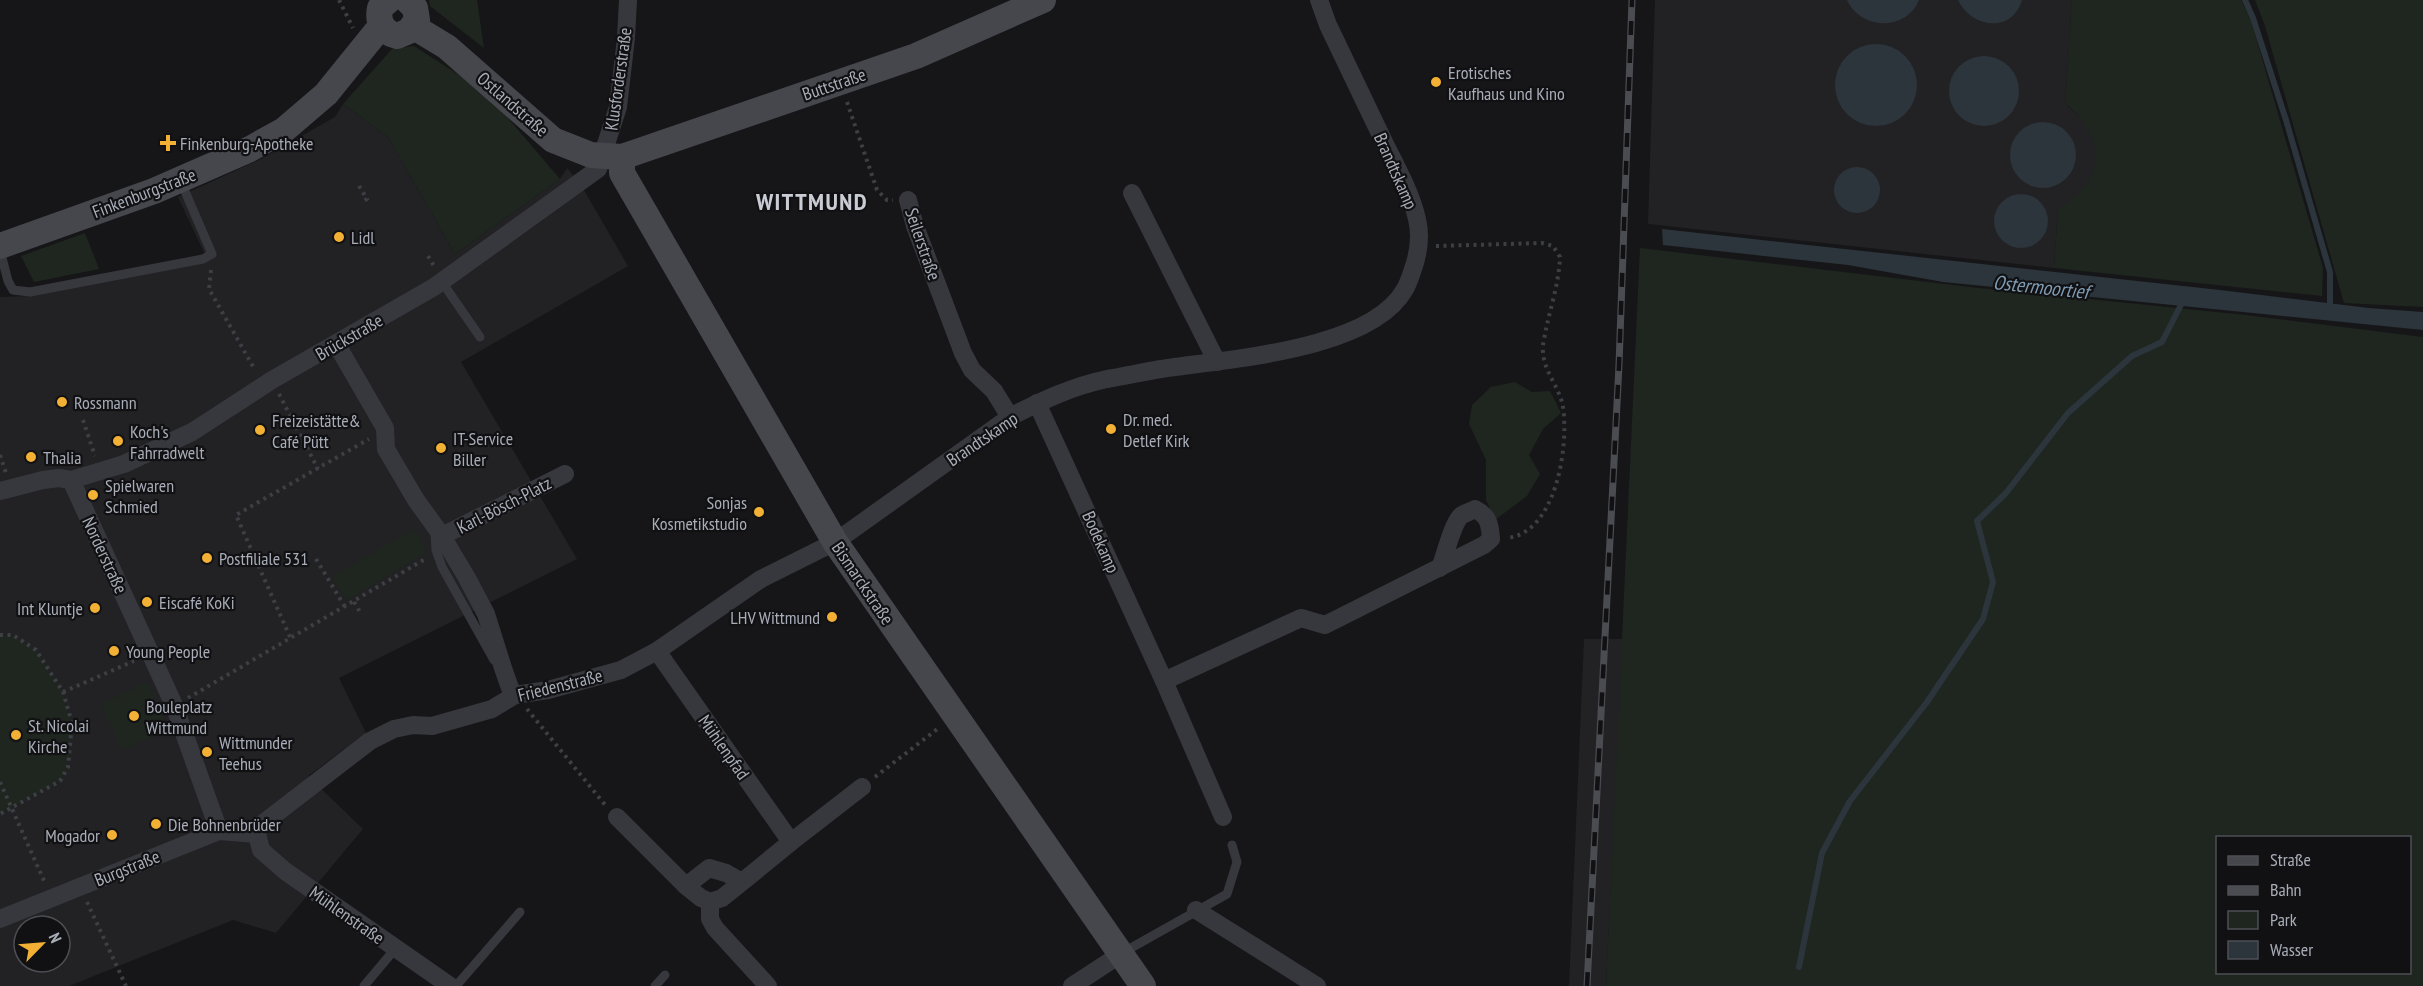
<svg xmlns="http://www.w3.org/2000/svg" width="2423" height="986" font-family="'PT Sans Narrow',sans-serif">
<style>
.built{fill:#222225;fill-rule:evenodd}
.green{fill:#1e261f;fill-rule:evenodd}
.water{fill:#2c353c}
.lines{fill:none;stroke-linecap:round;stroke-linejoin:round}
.stream{stroke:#2c353c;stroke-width:6}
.path{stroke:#3d3f44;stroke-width:4;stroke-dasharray:3 4.5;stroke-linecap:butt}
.lane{stroke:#37383d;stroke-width:9}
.street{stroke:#37383d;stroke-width:18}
.secondary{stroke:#45474d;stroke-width:26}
.rail-casing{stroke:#4a4c52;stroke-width:7}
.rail{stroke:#111113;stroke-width:4.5;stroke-dasharray:14;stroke-linecap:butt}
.poi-dot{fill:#f2b134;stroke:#111113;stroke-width:2}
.labels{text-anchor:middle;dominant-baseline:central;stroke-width:4.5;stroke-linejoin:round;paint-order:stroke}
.poi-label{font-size:18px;fill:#a8adb8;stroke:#111113;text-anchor:start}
.street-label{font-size:18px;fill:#a8adb8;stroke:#111113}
.water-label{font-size:20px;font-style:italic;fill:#7f9bb3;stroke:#111113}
.district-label{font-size:24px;font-weight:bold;letter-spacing:1.5px;fill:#c9ccd4;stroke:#111113}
</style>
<rect width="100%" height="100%" fill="#161618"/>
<g class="built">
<polygon points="1655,0 2072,0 2065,103 2087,124 2095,144 2097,161 2092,179 2084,190 2074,200 2058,209 2054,268 1648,224"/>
<path d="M343 104 388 137 455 254 560 179 567 168 581 185 628 266 461 362 577 559 339 678 366 733 308 776 363 829 276 933 233 920 69 986H0V297L29 296 208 261 178 197 259 160 335 117ZM24 926H60V962H24Z"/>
<polygon points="1584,639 1623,639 1606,986 1569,986"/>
</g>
<g class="green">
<polygon points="429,0 477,0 484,48 430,6"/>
<path d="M2072 0H2241L2251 21 2323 268 2322 296 2054 268 2058 209C2106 181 2108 138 2065 103Z"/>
<polygon points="2255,0 2423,0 2423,307 2344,303 2265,26"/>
<polygon points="414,46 467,80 503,112 560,179 455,254 388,137 343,104 392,49"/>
<polygon points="85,233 99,269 34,282 21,256"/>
<path d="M1640 248 1979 288 2246 315 2423 337V986H1606ZM2218 838H2410V972H2218Z"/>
<polygon points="1515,382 1532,392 1550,391 1561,413 1543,429 1529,455 1540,474 1527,496 1495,520 1486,500 1486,460 1469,424 1472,405 1491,387"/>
<polygon points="414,529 427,552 346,601 332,577"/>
<polygon points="0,635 13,635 36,650 63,692 72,723 68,767 60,781 0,814"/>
<polygon points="147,682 168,729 122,750 101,704"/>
</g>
<g class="water">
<path d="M1847 0H1919C1906 32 1860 30 1847 0Z"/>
<path d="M1958 0H2022C2012 34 1971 28 1958 0Z"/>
<circle cx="1876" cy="85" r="41"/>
<circle cx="1984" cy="91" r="35"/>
<circle cx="2043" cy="155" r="33"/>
<circle cx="1857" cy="190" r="23"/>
<circle cx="2021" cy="221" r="27"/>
<polygon points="1662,229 2220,290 2369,308 2423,312 2423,330 1943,282 1848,265 1663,245"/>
</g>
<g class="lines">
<g class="stream">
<polyline points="2245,0 2253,18 2286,120 2330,272 2330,310"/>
<polyline points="1799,967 1822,853 1850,801 1927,702 1983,619 1993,582 1977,521 2006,493 2068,413 2132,356 2162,342 2184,299"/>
</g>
<g class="path">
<polyline points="339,0 353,28"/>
<polyline points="847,102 877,190 887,200 893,200"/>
<polyline points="359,186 367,199 362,202"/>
<path d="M1436 246 1542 243 1553 246 1560 257C1559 282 1551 306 1546 329 1545 336 1542 345 1543 352 1544 372 1560 388 1563 407 1569 447 1556 533 1507 538"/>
<polyline points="428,256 434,266"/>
<polyline points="211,270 209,289 255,370"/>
<polyline points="279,394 318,469"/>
<polyline points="83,420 95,456"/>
<polyline points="0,455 6,473"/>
<polyline points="316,559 345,607"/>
<polyline points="354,602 360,612 362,611"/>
<polyline points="0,635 13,635 36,650 63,692 72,723 68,767 60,781 0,814"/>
<polyline points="290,637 236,515 369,439"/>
<polyline points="63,692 134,661"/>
<polyline points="188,698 427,558"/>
<polyline points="527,709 606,806"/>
<polyline points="875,777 940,727"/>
<polyline points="0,782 45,883"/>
<polyline points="87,902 126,986"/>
</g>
<g class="lane">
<polyline points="0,250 8,281 13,290 30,292 203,259 212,254 181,182"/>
<polyline points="442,282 480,337"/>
<polyline points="435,533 436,550 442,567 494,660"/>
<polyline points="1122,953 1227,894 1237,862 1232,845"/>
<polyline points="364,986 395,949"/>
<polyline points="456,986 520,912"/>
<polyline points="655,986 665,975"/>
</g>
<g class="street">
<polyline points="1132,193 1217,362"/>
<polyline points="908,200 915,226 963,353 972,370 994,391 1010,417"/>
<polyline points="337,345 385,428 386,449 416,500 442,536 467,578 486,614 503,668 510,688 515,695"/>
<path d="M1037 403 1164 681 1301 618 1325 625 1484 545 1491 539C1490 525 1489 516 1475 509 1471 511 1466 513 1462 515 1453 521 1445 556 1440 568"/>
<polyline points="71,480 174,705 219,831"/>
<polyline points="0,491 43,480 59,478 71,480 124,464 192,432 272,380 434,287 598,169 618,107 626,38 628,0"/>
<polyline points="442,536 565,474"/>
<polyline points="657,651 791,842 742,882 726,873 709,868 686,886 701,898 710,902 722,898 742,882"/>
<polyline points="1164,681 1223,817"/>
<polyline points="617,817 686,886"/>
<path d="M257 834 261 825 370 741 394 729 413 725 432 726 492 709 515 695 548 690 621 670 657 651 761 579 835 542 1010 417C1041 401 1073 386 1107 379 1125 376 1143 372 1161 369 1224 359 1371 351 1405 289 1408 284 1410 278 1412 272 1418 256 1421 236 1417 219 1411 193 1397 168 1385 144 1366 104 1347 65 1328 25L1319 0"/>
<polyline points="257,834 261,850 285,871 450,986"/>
<polyline points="791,842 862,787"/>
<polyline points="710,902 710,919 715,928 768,986"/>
<polyline points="1196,910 1317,986"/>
<polyline points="0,919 219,831 257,834"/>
<polyline points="1072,986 1121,954"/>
</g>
<g class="secondary">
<path d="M389 0 380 8C377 22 383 33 397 36L409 31 417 20 415 8 407 0"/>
<polyline points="414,27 447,47 553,140 591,155 622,157 916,56 1043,0"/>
<polyline points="622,157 622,173 835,542 1143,986"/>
<polyline points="0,246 154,191 250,149 284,130 326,94 381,26"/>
</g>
<g class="rail-casing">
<polyline id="rail" points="1587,986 1619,365 1632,0"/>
</g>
<use href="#rail" class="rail"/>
</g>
<g class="poi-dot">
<circle cx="1436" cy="82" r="6"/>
<path d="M165 134h6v6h6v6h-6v6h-6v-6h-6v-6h6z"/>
<circle cx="339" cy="237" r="6"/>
<circle cx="62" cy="402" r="6"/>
<circle cx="1111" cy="429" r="6"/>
<circle cx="260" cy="430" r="6"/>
<circle cx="118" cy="441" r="6"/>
<circle cx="441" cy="448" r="6"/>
<circle cx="31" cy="457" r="6"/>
<circle cx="93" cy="495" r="6"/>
<circle cx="759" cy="512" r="6"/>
<circle cx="207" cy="558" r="6"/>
<circle cx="147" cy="602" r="6"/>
<circle cx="95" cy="608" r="6"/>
<circle cx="832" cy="617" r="6"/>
<circle cx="114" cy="651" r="6"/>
<circle cx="134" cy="716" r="6"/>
<circle cx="16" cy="735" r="6"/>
<circle cx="207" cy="752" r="6"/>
<circle cx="156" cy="824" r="6"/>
<circle cx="112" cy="835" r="6"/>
</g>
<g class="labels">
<g class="poi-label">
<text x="1448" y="72">Erotisches<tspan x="1448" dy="21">Kaufhaus und Kino</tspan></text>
<text x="180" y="143">Finkenburg-Apotheke</text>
<text x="351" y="237">Lidl</text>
<text x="74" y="402">Rossmann</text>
<text x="1123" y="419">Dr. med.<tspan x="1123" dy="21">Detlef Kirk</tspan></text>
<text x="272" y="420">Freizeistätte&amp;<tspan x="272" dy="21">Café Pütt</tspan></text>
<text x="130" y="431">Koch's<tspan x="130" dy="21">Fahrradwelt</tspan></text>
<text x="453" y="438">IT-Service<tspan x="453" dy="21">Biller</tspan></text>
<text x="43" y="457">Thalia</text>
<text x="105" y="485">Spielwaren<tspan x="105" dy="21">Schmied</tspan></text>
<text x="747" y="502" text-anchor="end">Sonjas<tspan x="747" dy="21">Kosmetikstudio</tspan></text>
<text x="219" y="558">Postfiliale 531</text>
<text x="159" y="602">Eiscafé KoKi</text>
<text x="83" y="608" text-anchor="end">Int Kluntje</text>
<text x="820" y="617" text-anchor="end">LHV Wittmund</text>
<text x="126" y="651">Young People</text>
<text x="146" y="706">Bouleplatz<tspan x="146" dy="21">Wittmund</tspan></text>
<text x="28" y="725">St. Nicolai<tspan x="28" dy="21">Kirche</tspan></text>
<text x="219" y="742">Wittmunder<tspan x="219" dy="21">Teehus</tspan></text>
<text x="168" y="824">Die Bohnenbrüder</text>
<text x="100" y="835" text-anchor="end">Mogador</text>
</g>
<g class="street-label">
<text transform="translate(618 79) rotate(-82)">Klusforderstraße</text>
<text transform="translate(834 84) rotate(-19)">Buttstraße</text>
<text transform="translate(513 104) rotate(41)">Ostlandstraße</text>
<text transform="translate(1396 171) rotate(66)">Brandtskamp</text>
<text transform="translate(144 193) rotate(-21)">Finkenburgstraße</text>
<text transform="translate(923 244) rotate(71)">Seilerstraße</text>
<text transform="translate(349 337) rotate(-30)">Brückstraße</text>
<text transform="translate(982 439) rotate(-34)">Brandtskamp</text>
<text transform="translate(504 505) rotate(-27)">Karl-Bösch-Platz</text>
<text transform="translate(1101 542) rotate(66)">Bodekamp</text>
<text transform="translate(105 555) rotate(65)">Norderstraße</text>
<text transform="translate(863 583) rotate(56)">Bismarckstraße</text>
<text transform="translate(560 685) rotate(-14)">Friedenstraße</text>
<text transform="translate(724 747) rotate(55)">Mühlenpfad</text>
<text transform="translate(127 868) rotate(-22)">Burgstraße</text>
<text transform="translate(347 915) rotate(35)">Mühlenstraße</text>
</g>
<g class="water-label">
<text transform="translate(2041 287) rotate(6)">Ostermoortief</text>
</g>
<g class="district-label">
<text x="812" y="201">WITTMUND</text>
</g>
</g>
<rect x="2216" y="836" width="195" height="138" fill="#111113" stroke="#4d4f55" stroke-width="1.5"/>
<rect x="2228" y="856" width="30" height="9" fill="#45474d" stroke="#4d4f55" stroke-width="1.5"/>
<text x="2270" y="866" font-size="18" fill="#a8adb8">Straße</text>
<rect x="2228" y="886" width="30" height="9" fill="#4a4c52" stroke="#4d4f55" stroke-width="1.5"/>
<text x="2270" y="896" font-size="18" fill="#a8adb8">Bahn</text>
<rect x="2228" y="911" width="30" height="18" fill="#1e261f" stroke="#4d4f55" stroke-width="1.5"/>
<text x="2270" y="926" font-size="18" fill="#a8adb8">Park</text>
<rect x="2228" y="941" width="30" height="18" fill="#2c353c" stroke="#4d4f55" stroke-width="1.5"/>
<text x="2270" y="956" font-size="18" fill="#a8adb8">Wasser</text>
<g transform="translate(42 944) rotate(65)"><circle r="28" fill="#111113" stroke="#4d4f55" stroke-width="1.5"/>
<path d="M0-4.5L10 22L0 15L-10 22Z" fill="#f2b134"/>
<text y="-9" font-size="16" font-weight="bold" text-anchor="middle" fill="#a8adb8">N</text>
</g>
</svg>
